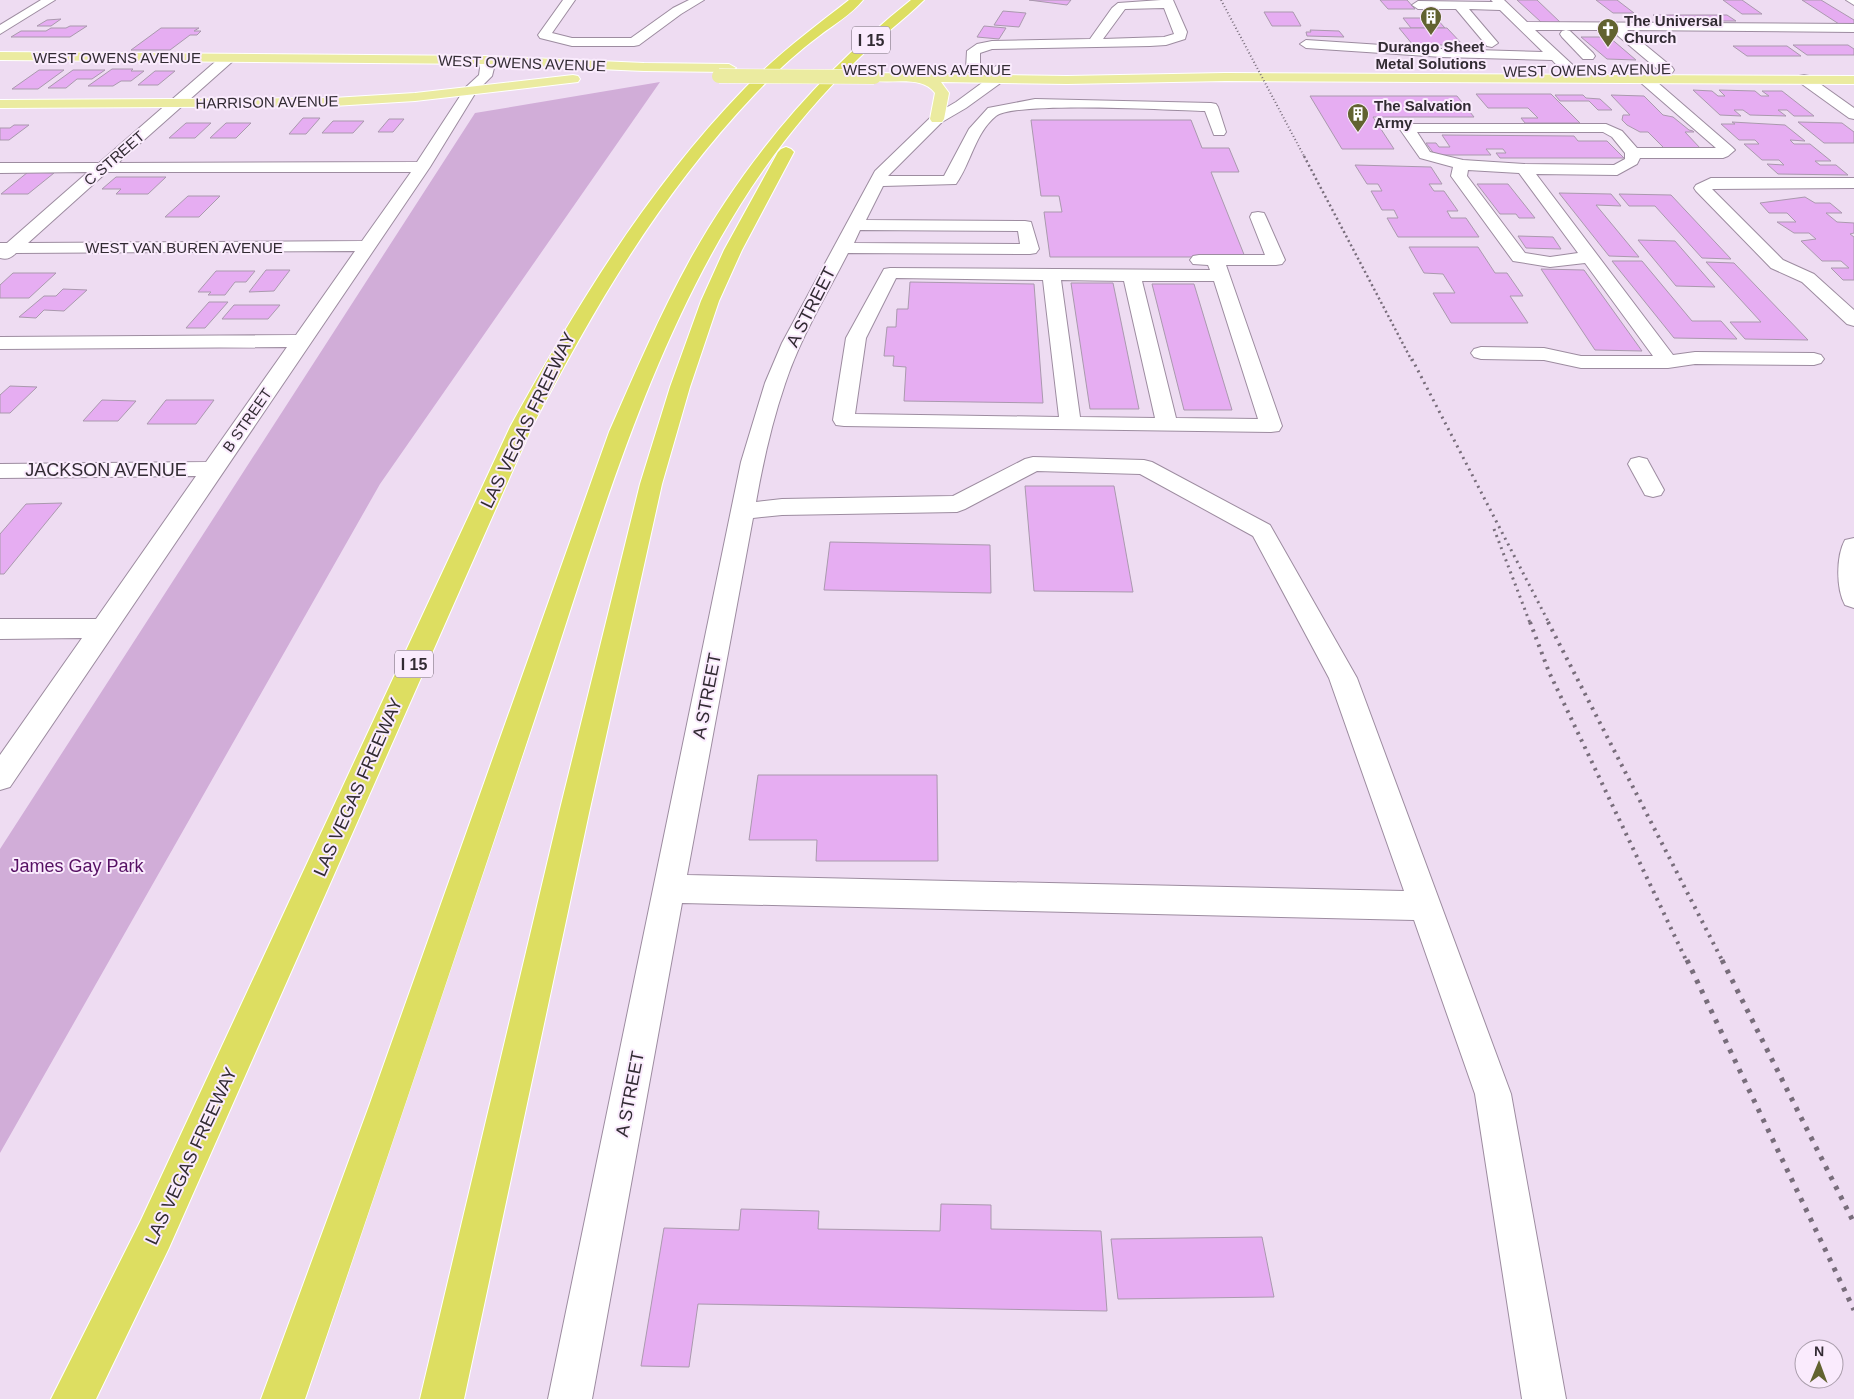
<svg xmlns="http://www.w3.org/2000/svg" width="1854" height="1399" font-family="Arial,sans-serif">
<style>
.green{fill:#d1add8}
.building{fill:#e6adf2;stroke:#aa99ae}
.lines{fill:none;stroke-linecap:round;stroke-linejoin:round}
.minor-casing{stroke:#9d8ca0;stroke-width:2}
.major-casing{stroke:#fff;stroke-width:2}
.highway-casing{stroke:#fff;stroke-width:2}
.minor{fill:#fff;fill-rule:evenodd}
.major{fill:#ebeba0;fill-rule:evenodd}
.highway{fill:#ddde61;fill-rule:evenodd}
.rail-far4{stroke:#786d7b;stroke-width:2;stroke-dasharray:1 2.5;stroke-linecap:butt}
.rail-far3{stroke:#786d7b;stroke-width:2.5;stroke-dasharray:2 3;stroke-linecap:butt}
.rail-far2{stroke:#786d7b;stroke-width:3;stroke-dasharray:2 4.5;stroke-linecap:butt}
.rail-far1{stroke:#786d7b;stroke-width:4;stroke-dasharray:2.5 5.5;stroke-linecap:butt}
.rail{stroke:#786d7b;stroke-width:5;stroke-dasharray:4 7;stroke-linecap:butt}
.major-bridge-casing{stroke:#fff;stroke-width:15;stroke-linecap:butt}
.major-bridge{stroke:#ebeba0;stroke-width:14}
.labels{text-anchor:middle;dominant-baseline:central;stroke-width:4;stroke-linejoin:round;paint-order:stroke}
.far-poi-label{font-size:15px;font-weight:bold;fill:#322b33;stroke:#faebfd;text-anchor:start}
.far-street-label{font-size:15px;fill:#322b33;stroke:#faebfd}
.shield{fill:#faebfd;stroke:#6e6570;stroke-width:1}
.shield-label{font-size:16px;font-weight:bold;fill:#322b33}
.street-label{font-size:18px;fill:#322b33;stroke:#faebfd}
.park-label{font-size:18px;fill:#561063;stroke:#faebfd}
</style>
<rect width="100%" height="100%" fill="#eedcf2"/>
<polygon class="green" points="660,82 380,484 0,1153 0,849 475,113"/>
<g class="building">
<polygon points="1029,0 1071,0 1067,5"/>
<polygon points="1380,0 1407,0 1415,9 1388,9"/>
<polygon points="1517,0 1537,0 1561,23 1541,22"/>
<polygon points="1596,0 1617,0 1634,13 1613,13"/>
<polygon points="1723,0 1742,0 1762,14 1742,14"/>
<polygon points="1802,0 1821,0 1854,20 1854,24 1839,24"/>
<polygon points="1003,11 1026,13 1019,27 994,25"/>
<polygon points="1264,12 1293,12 1301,26 1272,26"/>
<polygon points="1653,15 1727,15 1736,21 1661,21"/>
<polygon points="1403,18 1436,18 1445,28 1411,28"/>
<polygon points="61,19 51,26 37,26 47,20"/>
<polygon points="70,26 87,26 70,37 11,37 21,31 46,31 51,28 66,28"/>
<polygon points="984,26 1006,28 999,39 977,37"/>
<polygon points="161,28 199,28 194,31 201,31 197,35 190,35 170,50 131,50"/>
<polygon points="1399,28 1447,28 1463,45 1413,45"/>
<polygon points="1310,30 1339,31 1344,37 1307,36 1306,32 1311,32"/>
<polygon points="1581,37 1609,37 1636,60 1607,59"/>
<polygon points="1793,45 1848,45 1854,49 1854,55 1807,55"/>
<polygon points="1733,46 1787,46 1801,56 1747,56"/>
<polygon points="112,69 133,69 131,71 144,71 131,81 121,81 113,86 88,86"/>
<polygon points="39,70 64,70 38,89 12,89"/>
<polygon points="73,70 105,70 92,79 77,79 66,88 48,88"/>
<polygon points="155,71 175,71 158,85 138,85"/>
<polygon points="1693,90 1712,91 1718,96 1725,96 1719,90 1755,91 1761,96 1769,96 1762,91 1782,91 1814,116 1794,116 1787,110 1778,110 1786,116 1750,115 1743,110 1734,110 1741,116 1720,115"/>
<polygon points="1476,94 1551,94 1580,123 1525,123 1521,118 1538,118 1528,108 1488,108"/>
<polygon points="1555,95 1583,95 1586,98 1600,99 1612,110 1598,110 1589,101 1560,101"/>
<polygon points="1611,95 1644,96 1663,115 1673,117 1689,130 1693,131 1694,132 1685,132 1701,149 1665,149 1648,132 1640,132 1627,125 1622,120 1623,115 1630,115"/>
<polygon points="1310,96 1457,96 1474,117 1373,117 1394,149 1342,149"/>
<polygon points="303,118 320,118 306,134 289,134"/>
<polygon points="389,119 404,119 393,132 378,132"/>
<polygon points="1031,120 1191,120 1202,148 1229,148 1239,172 1211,172 1245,257 1050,257 1044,212 1062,212 1059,196 1041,196"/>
<polygon points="333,121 364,121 353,133 322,133"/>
<polygon points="1732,122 1785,125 1805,141 1790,140 1794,144 1810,144 1831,161 1815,161 1820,165 1836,165 1848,175 1778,174 1767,164 1784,165 1779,160 1762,160 1744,144 1759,144 1755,140 1739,140 1721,124 1735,124"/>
<polygon points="1798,122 1842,123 1854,132 1854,143 1824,143"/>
<polygon points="186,123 211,123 195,138 169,138"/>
<polygon points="226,123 251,123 236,138 210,138"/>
<polygon points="14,125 29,125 9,140 0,140 0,128 10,128"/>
<polygon points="1442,135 1574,136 1578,141 1607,141 1624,158 1500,158 1496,153 1506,153 1503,149 1486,149 1491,155 1435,155 1426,143 1436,143 1439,147 1450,147"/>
<polygon points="1355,165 1431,167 1442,184 1429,184 1434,191 1444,191 1458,211 1447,211 1451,218 1466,218 1479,237 1398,237 1387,218 1398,218 1394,210 1382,210 1371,191 1382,191 1378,184 1367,184"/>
<polygon points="28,172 54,173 28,194 1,194"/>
<polygon points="116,177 166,177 148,194 116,194 121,189 102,189"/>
<polygon points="1477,184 1508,184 1535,218 1519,218 1516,214 1500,214"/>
<polygon points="1559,193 1611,194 1621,206 1596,205 1639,257 1609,256"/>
<polygon points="1619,194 1671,195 1731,259 1702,258 1655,206 1629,206"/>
<polygon points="188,196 220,196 199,217 165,217"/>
<polygon points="1805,197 1815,203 1830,203 1842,213 1826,213 1837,222 1854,223 1854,233 1850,234 1854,237 1854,280 1843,280 1831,268 1849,268 1841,261 1822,261 1801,241 1816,239 1809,233 1794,233 1777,222 1796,222 1787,213 1769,213 1760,203"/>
<polygon points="1518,236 1553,237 1561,249 1526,248"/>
<polygon points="1638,240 1675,241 1715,287 1676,286"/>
<polygon points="1409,247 1478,247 1495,273 1507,273 1523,296 1510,296 1528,323 1451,323 1433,293 1455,293 1443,274 1424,273"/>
<polygon points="1612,261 1642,261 1692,321 1721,321 1737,339 1674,338"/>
<polygon points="1706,262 1734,263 1808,340 1745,339 1730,322 1761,322"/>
<polygon points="1541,269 1584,270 1642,351 1595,350"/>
<polygon points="266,270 290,270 274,291 249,292"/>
<polygon points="216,271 255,271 246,282 235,282 225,295 208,295 211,292 198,292"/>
<polygon points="13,273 56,273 29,298 0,298 0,285"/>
<polygon points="910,282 1034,284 1043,403 904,401 906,367 893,366 894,356 884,356 887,327 896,327 897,309 908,309"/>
<polygon points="1071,283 1113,283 1139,409 1090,409"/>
<polygon points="1152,284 1194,284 1232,410 1184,410"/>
<polygon points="63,289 87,290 64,311 44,310 36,318 19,317 44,296 56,296"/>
<polygon points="209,302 228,302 205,328 186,328"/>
<polygon points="234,305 280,305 268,319 222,319"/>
<polygon points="10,386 37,387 10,413 0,413 0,395"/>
<polygon points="102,400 136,401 118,421 83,421"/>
<polygon points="166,400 214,400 196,424 147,424"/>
<polygon points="1025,486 1114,486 1133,592 1034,591"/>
<polygon points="62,503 4,574 0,574 0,534 26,504"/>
<polygon points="830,542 990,545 991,593 824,590"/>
<polygon points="758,775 937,775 938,861 816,861 817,840 749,840"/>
<polygon points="941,1204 991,1205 991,1229 1101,1231 1107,1311 698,1304 689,1367 641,1366 664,1228 739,1230 741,1209 819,1211 818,1229 940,1231"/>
<polygon points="1262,1237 1274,1297 1118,1299 1111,1239"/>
</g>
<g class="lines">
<g class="minor-casing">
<g id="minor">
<polygon points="41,0 55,0 0,34 0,25"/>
<polygon points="563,0 575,0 552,33 572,38 631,38 673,8 689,0 704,0 681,14 639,45 634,46 572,46 540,38 538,35"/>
<path d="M1161 0H1173L1187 32 1185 39 1166 45 1150 46 992 49 980 53V69L978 72H968L966 69 967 51 977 44 992 41 1090 39 1112 8 1118 3ZM1164 8 1174 34 1164 37 1103 39 1125 9Z"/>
<path d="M1491 0H1504L1527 22 1854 24V32L1627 30 1672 67 1674 70 1672 73H1662L1617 35 1616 30H1535L1576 68 1578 71 1576 74C1565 77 1559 67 1552 60L1442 57 1306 48 1300 44 1306 40 1442 49 1543 52 1500 10 1469 9 1498 43 1492 47 1487 46 1456 9H1418L1412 5 1418 1 1493 2Z"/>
<polygon points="1846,0 1854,0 1854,5"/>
<polygon points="1566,30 1570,31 1593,53 1595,56 1593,59 1583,59 1562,37 1560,34 1562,31"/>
<path d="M228 54 235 58 233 61 118 163 417 162 466 87 479 75 480 68 478 60 480 57H490L494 68 492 76 476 92 430 167 10 787 0 790V755L82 638 0 639V619H96L196 476 0 478V464L206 462 287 347 0 349V337L296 335 355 251 16 253C11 258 7 260 0 258V243H7L88 172 0 173V163H99L223 55ZM107 172H411L362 241 28 243Z"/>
<path d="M998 65 1005 69 1002 82 966 108 942 122 888 176H944L969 129 988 108 1035 99 1211 103 1216 104 1218 107 1226 132 1224 135H1214L1205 111C1172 110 1015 101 996 116 975 133 971 163 956 184L883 186 866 220 1025 221 1031 222 1039 249 1036 253 1030 254 848 253C826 296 800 338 785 384 772 422 763 462 756 502L782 499 953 496 1025 459 1033 457 1144 460 1152 462 1270 525 1357 678 1511 1094 1566 1399H1522L1475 1094 1414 920 682 903 592 1399H548L741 462 765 383 782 343 875 171 932 116 956 102 990 77 991 69ZM860 230 1018 231 1020 244 854 243ZM1037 471 1140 474 1253 536 1329 678 1404 891 687 875 753 518 782 515 957 512 965 509Z"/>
<path d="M1645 75 1650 76 1732 147 1735 150 1728 156 1723 158H1640L1637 164 1617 175 1536 174 1673 355 1695 352 1814 353 1821 355 1824 359 1821 363 1814 365 1695 364 1668 368H1581L1544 360 1481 359 1474 357 1471 353 1474 349 1481 347 1544 348 1581 356H1653L1585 263 1550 267 1513 261 1451 176 1453 167 1420 158 1399 128 1401 125 1406 124H1606L1622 131 1637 148H1716L1640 82 1638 79 1640 76ZM1417 132H1603L1612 137 1625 153V159L1614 165 1524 164 1463 160 1430 152ZM1468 170 1519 173 1578 253 1550 257 1525 253 1467 176Z"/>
<polygon points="1804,75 1809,76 1854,108 1854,119 1849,118 1799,82 1797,79 1799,76"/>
<polygon points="1711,178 1854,178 1854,188 1712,189 1783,260 1814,274 1854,310 1854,326 1847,324 1802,282 1771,268 1696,191 1694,188 1696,185"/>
<path d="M1258 212 1264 213 1266 217 1285 260 1282 264 1276 265H1226L1282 426 1279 431 1271 432 844 426 836 425 833 420 846 338 884 269 890 268 1210 270 1208 265 1193 264 1190 260 1193 256 1199 255H1265L1250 217 1252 213ZM896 278 1043 280 1059 417 855 414 866 338ZM1061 280 1124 281 1155 418 1080 417ZM1142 281H1214L1258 419 1176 418Z"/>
<polygon points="1639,457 1647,459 1664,490 1661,495 1653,497 1645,495 1628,464 1631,459"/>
<path d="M1854 538V608L1845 605C1836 589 1836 556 1845 540Z"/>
</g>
</g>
<g class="major-casing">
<g id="major">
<polygon points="0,52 485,56 644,63 729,64 736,68 729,72 644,71 485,64 0,60"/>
<path d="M874 73 1067 76 1225 73 1854 76V84L1225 81 1067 84 941 82 949 93 944 119 942 122H932L930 119 935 93C921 74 889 85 869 80L867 77Z"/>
<polygon points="573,75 578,76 580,79 578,82 415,101 333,106 0,108 0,100 333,98 415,93"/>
</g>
</g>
<g class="highway-casing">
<g id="highway">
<path d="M849 0H863C852 14 833 25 819 36 796 53 774 74 755 94 659 196 596 304 532 427L169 1248 96 1399H51L141 1220 510 427C577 305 648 188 745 88 777 55 813 28 849 0Z"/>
<path d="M911 0H924C904 20 880 37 860 57 819 96 782 141 751 188 648 345 598 529 539 706 462 937 384 1168 305 1399H261L369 1106 609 432C635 373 660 314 691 258 747 158 821 72 911 0Z"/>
<polygon points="786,147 791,149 794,152 742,250 719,301 690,387 662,484 589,813 464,1399 420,1399 559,813 640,484 670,387 701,301 724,250 778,152 781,149"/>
</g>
</g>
<use href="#minor" class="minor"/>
<use href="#major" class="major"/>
<use href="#highway" class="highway"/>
<polyline class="rail-far4" points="1221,0 1305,158"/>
<polyline class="rail-far3" points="1304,156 1412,361"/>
<g class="rail-far2">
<polyline points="1412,359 1549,623"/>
<polyline points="1494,529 1530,623"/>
</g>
<g class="rail-far1">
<polyline points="1530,622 1549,672 1687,962"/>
<polyline points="1548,622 1723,962"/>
</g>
<g class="rail">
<polyline points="1687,960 1854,1310"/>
<polyline points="1722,960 1854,1223"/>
</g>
<g class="major-bridge-casing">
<polyline id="major-bridge" points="719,76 874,77"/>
</g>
<use href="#major-bridge" class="major-bridge"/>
</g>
<defs>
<g id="building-pin" transform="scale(1.125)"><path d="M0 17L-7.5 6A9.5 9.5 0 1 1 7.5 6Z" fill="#626330" stroke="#faebfd"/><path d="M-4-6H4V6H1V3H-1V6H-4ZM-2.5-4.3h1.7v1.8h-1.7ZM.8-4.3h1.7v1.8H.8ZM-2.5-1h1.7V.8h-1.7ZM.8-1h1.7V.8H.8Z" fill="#fff"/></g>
<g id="church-pin" transform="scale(1.125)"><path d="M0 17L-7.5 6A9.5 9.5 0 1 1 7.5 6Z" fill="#626330" stroke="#faebfd"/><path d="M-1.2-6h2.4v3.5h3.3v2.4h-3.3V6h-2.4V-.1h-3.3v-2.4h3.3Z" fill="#fff"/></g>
</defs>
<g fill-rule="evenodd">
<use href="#building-pin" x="1431" y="17"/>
<use href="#church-pin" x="1608" y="29"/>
<use href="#building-pin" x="1358" y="114"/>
</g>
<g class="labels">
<g class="far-poi-label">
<text x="1624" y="20">The Universal<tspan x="1624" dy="17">Church</tspan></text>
<text x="1431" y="46" text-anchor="middle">Durango Sheet<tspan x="1431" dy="17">Metal Solutions</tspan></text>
<text x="1374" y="105">The Salvation<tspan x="1374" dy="17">Army</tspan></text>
</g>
<g class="far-street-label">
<text x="117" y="57">WEST OWENS AVENUE</text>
<text transform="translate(522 63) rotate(2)">WEST OWENS AVENUE</text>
<text x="927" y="69">WEST OWENS AVENUE</text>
<text transform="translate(1587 70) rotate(-1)">WEST OWENS AVENUE</text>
<text transform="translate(267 102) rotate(-1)">HARRISON AVENUE</text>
<text transform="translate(114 158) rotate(-41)">C STREET</text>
<text x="184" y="247">WEST VAN BUREN AVENUE</text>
<text transform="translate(247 420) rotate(-55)">B STREET</text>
</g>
<g class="shield">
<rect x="852" y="26.5" width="38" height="27" rx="4"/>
<rect x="395" y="650.5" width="38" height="27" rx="4"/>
</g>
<g class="shield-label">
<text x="871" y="40">I 15</text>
<text x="414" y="664">I 15</text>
</g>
<g class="street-label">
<text transform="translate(811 307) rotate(-63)">A STREET</text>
<text transform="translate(528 420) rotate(-64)">LAS VEGAS FREEWAY</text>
<text x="106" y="470">JACKSON AVENUE</text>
<text transform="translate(707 696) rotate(-79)">A STREET</text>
<text transform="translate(358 787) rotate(-66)">LAS VEGAS FREEWAY</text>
<text transform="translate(630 1094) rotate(-79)">A STREET</text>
<text transform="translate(191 1156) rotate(-65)">LAS VEGAS FREEWAY</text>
</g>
<g class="park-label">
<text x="77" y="866">James Gay Park</text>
</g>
</g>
<g transform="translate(1819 1364) rotate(1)"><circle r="24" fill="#faebfd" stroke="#aa9eac"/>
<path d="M0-4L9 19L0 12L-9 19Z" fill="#626330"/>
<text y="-8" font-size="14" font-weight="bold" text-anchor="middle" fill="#322b33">N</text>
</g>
</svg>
